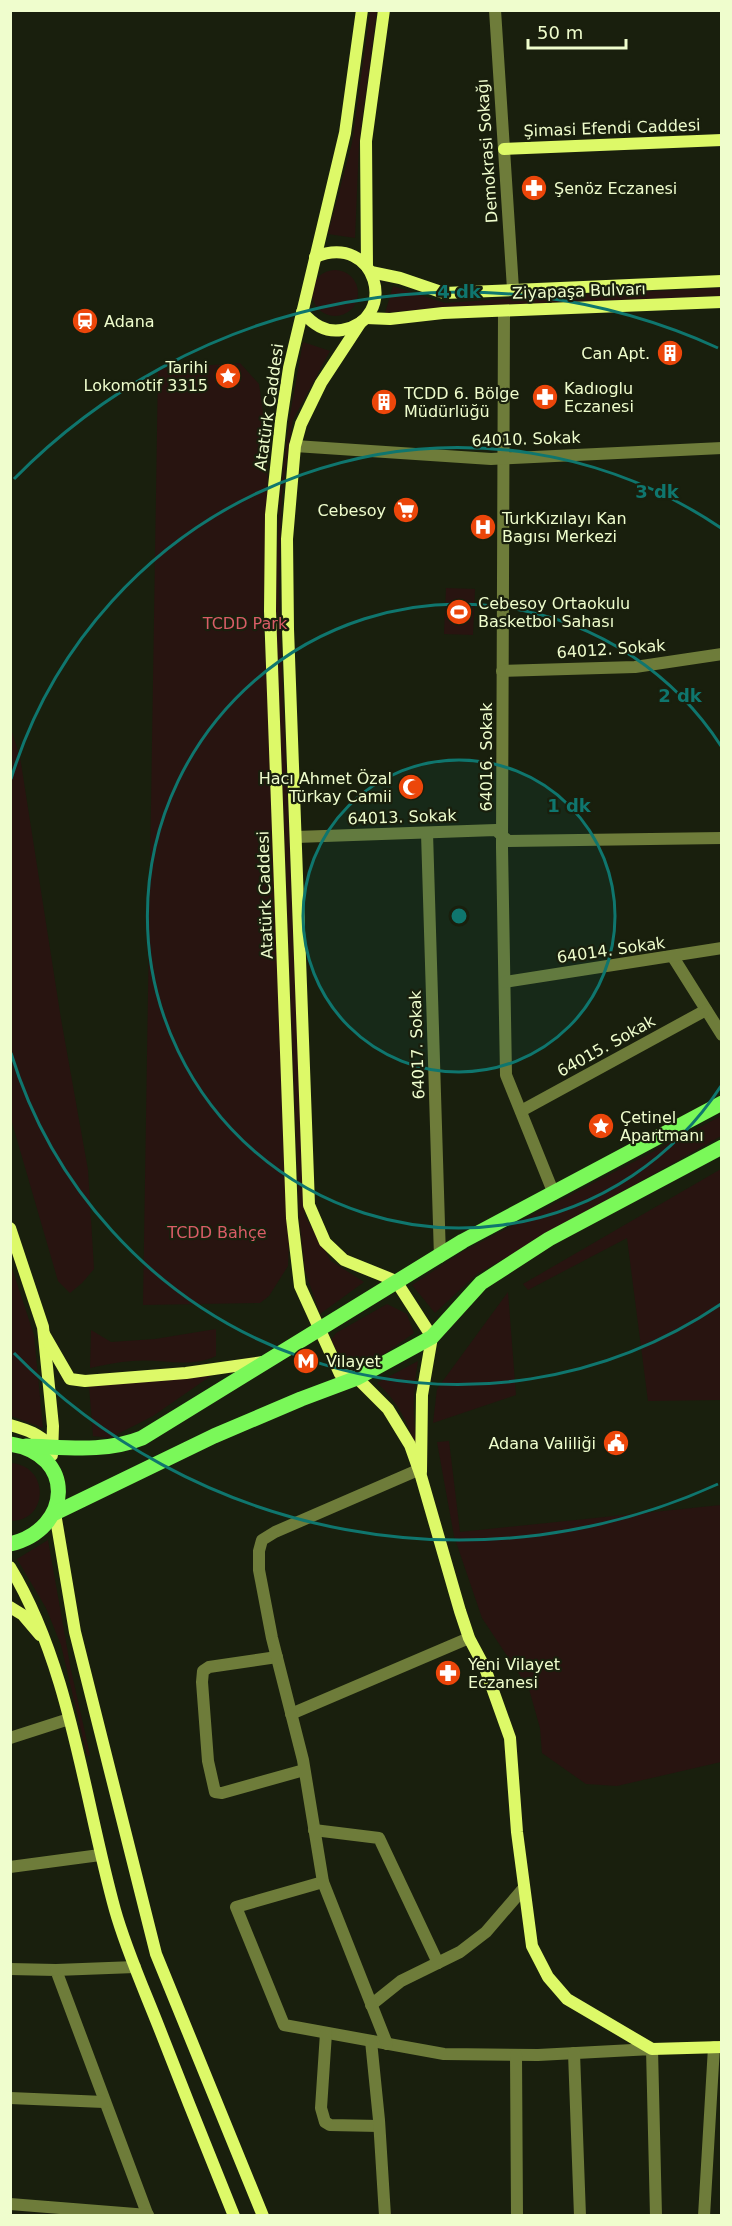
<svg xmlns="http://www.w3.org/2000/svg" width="732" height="2226" font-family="'DejaVu Sans',sans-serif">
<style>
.green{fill:#281410}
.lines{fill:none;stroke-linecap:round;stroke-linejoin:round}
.street{stroke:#6e7c3a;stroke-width:12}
.secondary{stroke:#ddf968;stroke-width:12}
.primary{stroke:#7af859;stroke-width:15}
.ring{fill:none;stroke:#0f766e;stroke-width:3}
.labels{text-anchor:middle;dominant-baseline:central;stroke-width:4.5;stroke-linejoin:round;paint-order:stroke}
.street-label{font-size:16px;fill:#effdcd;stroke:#191f0d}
.poi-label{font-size:16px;fill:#effdcd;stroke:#191f0d;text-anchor:start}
.park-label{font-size:16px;fill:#d95d67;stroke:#191f0d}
.centre{fill:#0f766e;stroke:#191f0d;stroke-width:3}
.ring-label{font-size:18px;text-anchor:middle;font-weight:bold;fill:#0f766e;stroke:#191f0d;stroke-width:4.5;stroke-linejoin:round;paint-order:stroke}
</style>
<rect width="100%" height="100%" fill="#191f0d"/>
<g class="green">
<polygon points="370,11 377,11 359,144 355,238 328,234 352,143"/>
<circle cx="335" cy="293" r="23"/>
<polygon points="393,286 445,303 545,296 721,288 721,296 445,307 385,313"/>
<polygon points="303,342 330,351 293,420 282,494 279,593 305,1216 331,1261 364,1282 320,1314 305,1271 299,1216 275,594 280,494 289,420"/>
<polygon points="240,363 259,384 267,439 268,516 263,615 272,772 289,1239 288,1266 269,1296 260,1303 143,1305 158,369"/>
<polygon points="446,588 475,589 473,635 444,634"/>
<polygon points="11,729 20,757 61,1019 88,1170 94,1269 82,1283 70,1293 58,1281 11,1119"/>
<polygon points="721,1116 721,1136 477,1274 435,1313 412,1285 462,1252"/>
<polygon points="721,1169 721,1400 648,1401 627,1238 528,1290 523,1284"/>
<polygon points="10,1262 34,1335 43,1428 11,1416"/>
<polygon points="508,1292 516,1395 433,1423 437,1389"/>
<polygon points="387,1304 407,1314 414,1333 384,1354 347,1369 331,1340 336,1333"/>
<path d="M216 1329V1356C189 1369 161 1358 132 1361 118 1362 104 1365 90 1368L91 1330 111 1342 155 1339Z"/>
<path d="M418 1361C412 1398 413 1421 419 1458 409 1427 402 1405 377 1383Z"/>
<polygon points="212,1375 153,1416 110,1438 93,1436 89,1386"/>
<polygon points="449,1441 460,1532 721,1505 721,1762 617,1786 586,1784 542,1753 540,1728 529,1689 482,1618 454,1536 437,1442"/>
<path d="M10 1463C50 1465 49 1521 11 1521Z"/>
<polygon points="48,1540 71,1670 90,1755 87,1756 61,1645 46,1608 17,1559"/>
</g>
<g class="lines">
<g class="street">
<polyline points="495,10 513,289"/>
<polyline points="504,311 502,847 506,1075 554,1194"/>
<polyline points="295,446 491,459 722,448"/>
<polyline points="502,671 635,667 722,654"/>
<polyline points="427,833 440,1257"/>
<polyline points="296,837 496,830 508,841 722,838"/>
<polyline points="673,957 722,1035"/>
<polyline points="505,982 722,948"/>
<polyline points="521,1111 706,1010"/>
<polyline points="277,1657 209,1667 203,1671 202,1682 208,1761 215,1792 222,1793 304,1770"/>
<polyline points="291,1714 469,1638"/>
<polyline points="10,1738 69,1719"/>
<polyline points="314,1830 379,1838 438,1963"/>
<polyline points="10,1867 100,1855"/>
<polyline points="323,1882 236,1907 284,2025 444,2054 538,2055 652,2049 656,2216"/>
<polyline points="10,1969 56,1970 148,2216"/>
<polyline points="56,1970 135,1967"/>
<polyline points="371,2005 401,1981 460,1952 486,1932 523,1889"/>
<polyline points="326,2033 321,2108 325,2122 330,2125 379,2126"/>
<polyline points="371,2041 379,2120 385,2216"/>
<polyline points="387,2044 323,1882 303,1760 272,1638 259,1570 259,1551 262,1540 275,1532 418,1470"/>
<polyline points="574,2053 580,2216"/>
<polyline points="516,2055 517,2216"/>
<polyline points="10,2098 104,2102"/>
<polyline points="10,2204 148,2215"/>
<polyline points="704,2216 714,2047"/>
</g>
<g class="secondary">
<polyline points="362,10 345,133 289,368 281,421 271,515 270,611 292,1218 300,1286 340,1374 357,1378 388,1409 410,1445 421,1476 460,1611 469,1638 485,1668 510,1738 517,1832 532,1946 548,1977 567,1999 652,2049 722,2047"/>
<polyline points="504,149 722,140"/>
<polyline points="367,267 366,141 384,10"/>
<polyline points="371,272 400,278 444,293 722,281"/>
<path d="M302 312C313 324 325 333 342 330 400 320 377 231 315 257"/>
<polyline points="366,318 390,319 443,313 722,302"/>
<polyline points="361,322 321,383 301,424 295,446 287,539 288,629 309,1205 325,1242 344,1260 396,1281 432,1337 422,1395 421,1472"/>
<polyline points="10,1228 43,1327 53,1426 52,1455"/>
<polyline points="44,1334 70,1379 85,1381 186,1373 263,1362"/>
<path d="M10 1425C28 1430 39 1434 52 1447"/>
<polyline points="55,1513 75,1632 156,1954 263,2216"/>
<path d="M10 1567C70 1666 84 1798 115 1910 126 1949 143 1987 158 2025 183 2089 208 2152 234 2216"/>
<polyline points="10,1607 23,1615 40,1635"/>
</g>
<g class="primary">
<path d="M10 1444C76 1454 73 1529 10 1544"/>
<path d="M26 1446C65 1447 105 1453 142 1438L463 1241 722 1103"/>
<polyline points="55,1513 214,1436 301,1399 357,1378 432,1337 481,1283 549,1239 722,1147"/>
</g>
</g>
<circle cx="459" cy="916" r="156" fill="#0f766e" fill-opacity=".12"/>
<g class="ring">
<circle cx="459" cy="916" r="156"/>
<path d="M721 1086A312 312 0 1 1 721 746"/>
<path d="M721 1304A468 468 0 0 1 11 1053M11 779A468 468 0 0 1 721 528"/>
<path d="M718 1484A624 624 0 0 1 14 1353M14 479A624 624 0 0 1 718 348"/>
</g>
<defs>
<g id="pharmacy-disc" transform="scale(1.35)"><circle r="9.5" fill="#ec460a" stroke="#191f0d"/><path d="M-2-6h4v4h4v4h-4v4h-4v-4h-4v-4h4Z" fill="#fff"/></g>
<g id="station-disc" transform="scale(1.35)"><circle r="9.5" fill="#ec460a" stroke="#191f0d"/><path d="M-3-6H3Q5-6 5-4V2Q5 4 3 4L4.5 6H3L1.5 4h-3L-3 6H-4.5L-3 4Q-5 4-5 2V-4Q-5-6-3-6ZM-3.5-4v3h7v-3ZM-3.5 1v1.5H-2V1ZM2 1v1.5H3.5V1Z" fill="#fff"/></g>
<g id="building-disc" transform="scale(1.35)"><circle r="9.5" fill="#ec460a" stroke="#191f0d"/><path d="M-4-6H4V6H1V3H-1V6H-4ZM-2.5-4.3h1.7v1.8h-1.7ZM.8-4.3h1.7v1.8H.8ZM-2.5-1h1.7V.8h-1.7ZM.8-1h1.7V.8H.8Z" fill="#fff"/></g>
<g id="sight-disc" transform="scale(1.35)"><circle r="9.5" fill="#ec460a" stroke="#191f0d"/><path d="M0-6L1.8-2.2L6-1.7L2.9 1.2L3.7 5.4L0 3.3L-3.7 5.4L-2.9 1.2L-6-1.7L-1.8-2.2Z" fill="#fff"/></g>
<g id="supermarket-disc" transform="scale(1.35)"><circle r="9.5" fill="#ec460a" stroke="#191f0d"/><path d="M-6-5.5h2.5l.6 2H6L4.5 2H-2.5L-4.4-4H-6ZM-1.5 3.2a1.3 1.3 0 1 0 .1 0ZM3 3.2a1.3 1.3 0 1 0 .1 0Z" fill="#fff"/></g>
<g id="hospital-disc" transform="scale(1.35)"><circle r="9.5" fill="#ec460a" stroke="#191f0d"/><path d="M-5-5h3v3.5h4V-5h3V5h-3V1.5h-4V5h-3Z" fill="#fff"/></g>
<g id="stadium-disc" transform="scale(1.35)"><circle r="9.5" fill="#ec460a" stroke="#191f0d"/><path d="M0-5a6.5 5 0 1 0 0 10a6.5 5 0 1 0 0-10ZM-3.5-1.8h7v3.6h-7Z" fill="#fff"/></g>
<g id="mosque-disc" transform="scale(1.35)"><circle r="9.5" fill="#ec460a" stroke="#191f0d"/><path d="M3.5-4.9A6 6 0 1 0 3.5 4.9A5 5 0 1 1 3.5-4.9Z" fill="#fff"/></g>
<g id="metro-disc" transform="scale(1.35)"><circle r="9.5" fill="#ec460a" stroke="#191f0d"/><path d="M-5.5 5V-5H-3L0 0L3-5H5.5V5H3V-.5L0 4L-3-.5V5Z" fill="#fff"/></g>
<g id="civic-disc" transform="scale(1.35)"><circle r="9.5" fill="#ec460a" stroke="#191f0d"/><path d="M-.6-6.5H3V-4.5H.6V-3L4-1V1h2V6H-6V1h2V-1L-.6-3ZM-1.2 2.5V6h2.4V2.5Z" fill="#fff"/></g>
</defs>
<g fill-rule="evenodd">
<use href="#pharmacy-disc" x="534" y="188"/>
<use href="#station-disc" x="85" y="321"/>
<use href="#building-disc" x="670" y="353"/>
<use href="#sight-disc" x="228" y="376"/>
<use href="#pharmacy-disc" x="545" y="397"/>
<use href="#building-disc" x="384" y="402"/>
<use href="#supermarket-disc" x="406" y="510"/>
<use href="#hospital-disc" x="483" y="527"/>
<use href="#stadium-disc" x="459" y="612"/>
<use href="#mosque-disc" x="411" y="787"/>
<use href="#sight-disc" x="601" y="1126"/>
<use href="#metro-disc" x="306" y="1361"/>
<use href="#civic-disc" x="616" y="1443"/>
<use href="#pharmacy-disc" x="448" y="1673"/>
</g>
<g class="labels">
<g class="street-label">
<text transform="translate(612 128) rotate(-2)">Şimasi Efendi Caddesi</text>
<text transform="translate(487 151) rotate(-94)">Demokrasi Sokağı</text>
<text transform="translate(579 291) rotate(-2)">Ziyapaşa Bulvarı</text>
<text transform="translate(269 407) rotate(-82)">Atatürk Caddesi</text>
<text transform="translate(526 439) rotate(-2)">64010. Sokak</text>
<text transform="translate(611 649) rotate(-4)">64012. Sokak</text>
<text transform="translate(486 757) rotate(-90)">64016. Sokak</text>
<text transform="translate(402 817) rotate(-2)">64013. Sokak</text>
<text transform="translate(265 895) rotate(-92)">Atatürk Caddesi</text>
<text transform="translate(611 950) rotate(-8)">64014. Sokak</text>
<text transform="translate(417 1045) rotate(-92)">64017. Sokak</text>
<text transform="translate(606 1046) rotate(-29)">64015. Sokak</text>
</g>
<g class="poi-label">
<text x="554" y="188">Şenöz Eczanesi</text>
<text x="104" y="321">Adana</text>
<text x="650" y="353" text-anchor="end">Can Apt.</text>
<text x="208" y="367" text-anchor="end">Tarihi<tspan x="208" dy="18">Lokomotif 3315</tspan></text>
<text x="564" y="388">Kadıoglu<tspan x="564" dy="18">Eczanesi</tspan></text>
<text x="404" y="393">TCDD 6. Bölge<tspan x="404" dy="18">Müdürlüğü</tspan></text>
<text x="386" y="510" text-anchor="end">Cebesoy</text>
<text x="502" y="518">TurkKızılayı Kan<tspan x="502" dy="18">Bagısı Merkezi</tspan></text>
<text x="478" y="603">Cebesoy Ortaokulu<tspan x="478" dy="18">Basketbol Sahası</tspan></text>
<text x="392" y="778" text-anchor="end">Hacı Ahmet Özal<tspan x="392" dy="18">Türkay Camii</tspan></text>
<text x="620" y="1117">Çetinel<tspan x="620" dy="18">Apartmanı</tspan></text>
<text x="326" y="1361">Vilayet</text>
<text x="596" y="1443" text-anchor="end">Adana Valiliği</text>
<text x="468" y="1664">Yeni Vilayet<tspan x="468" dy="18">Eczanesi</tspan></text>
</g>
<g class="park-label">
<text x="245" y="623">TCDD Park</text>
<text x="217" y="1232">TCDD Bahçe</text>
</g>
</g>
<circle cx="459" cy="916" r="9" class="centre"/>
<g class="ring-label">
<text x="459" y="298">4 dk</text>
<text x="657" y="498">3 dk</text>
<text x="680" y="702">2 dk</text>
<text x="569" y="812">1 dk</text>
</g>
<rect width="732" height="2226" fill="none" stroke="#effdcd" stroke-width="24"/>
<path d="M528 39v9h98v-9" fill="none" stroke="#effdcd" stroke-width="3"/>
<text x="537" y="39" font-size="18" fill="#effdcd" stroke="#191f0d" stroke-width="4.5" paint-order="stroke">50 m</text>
</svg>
